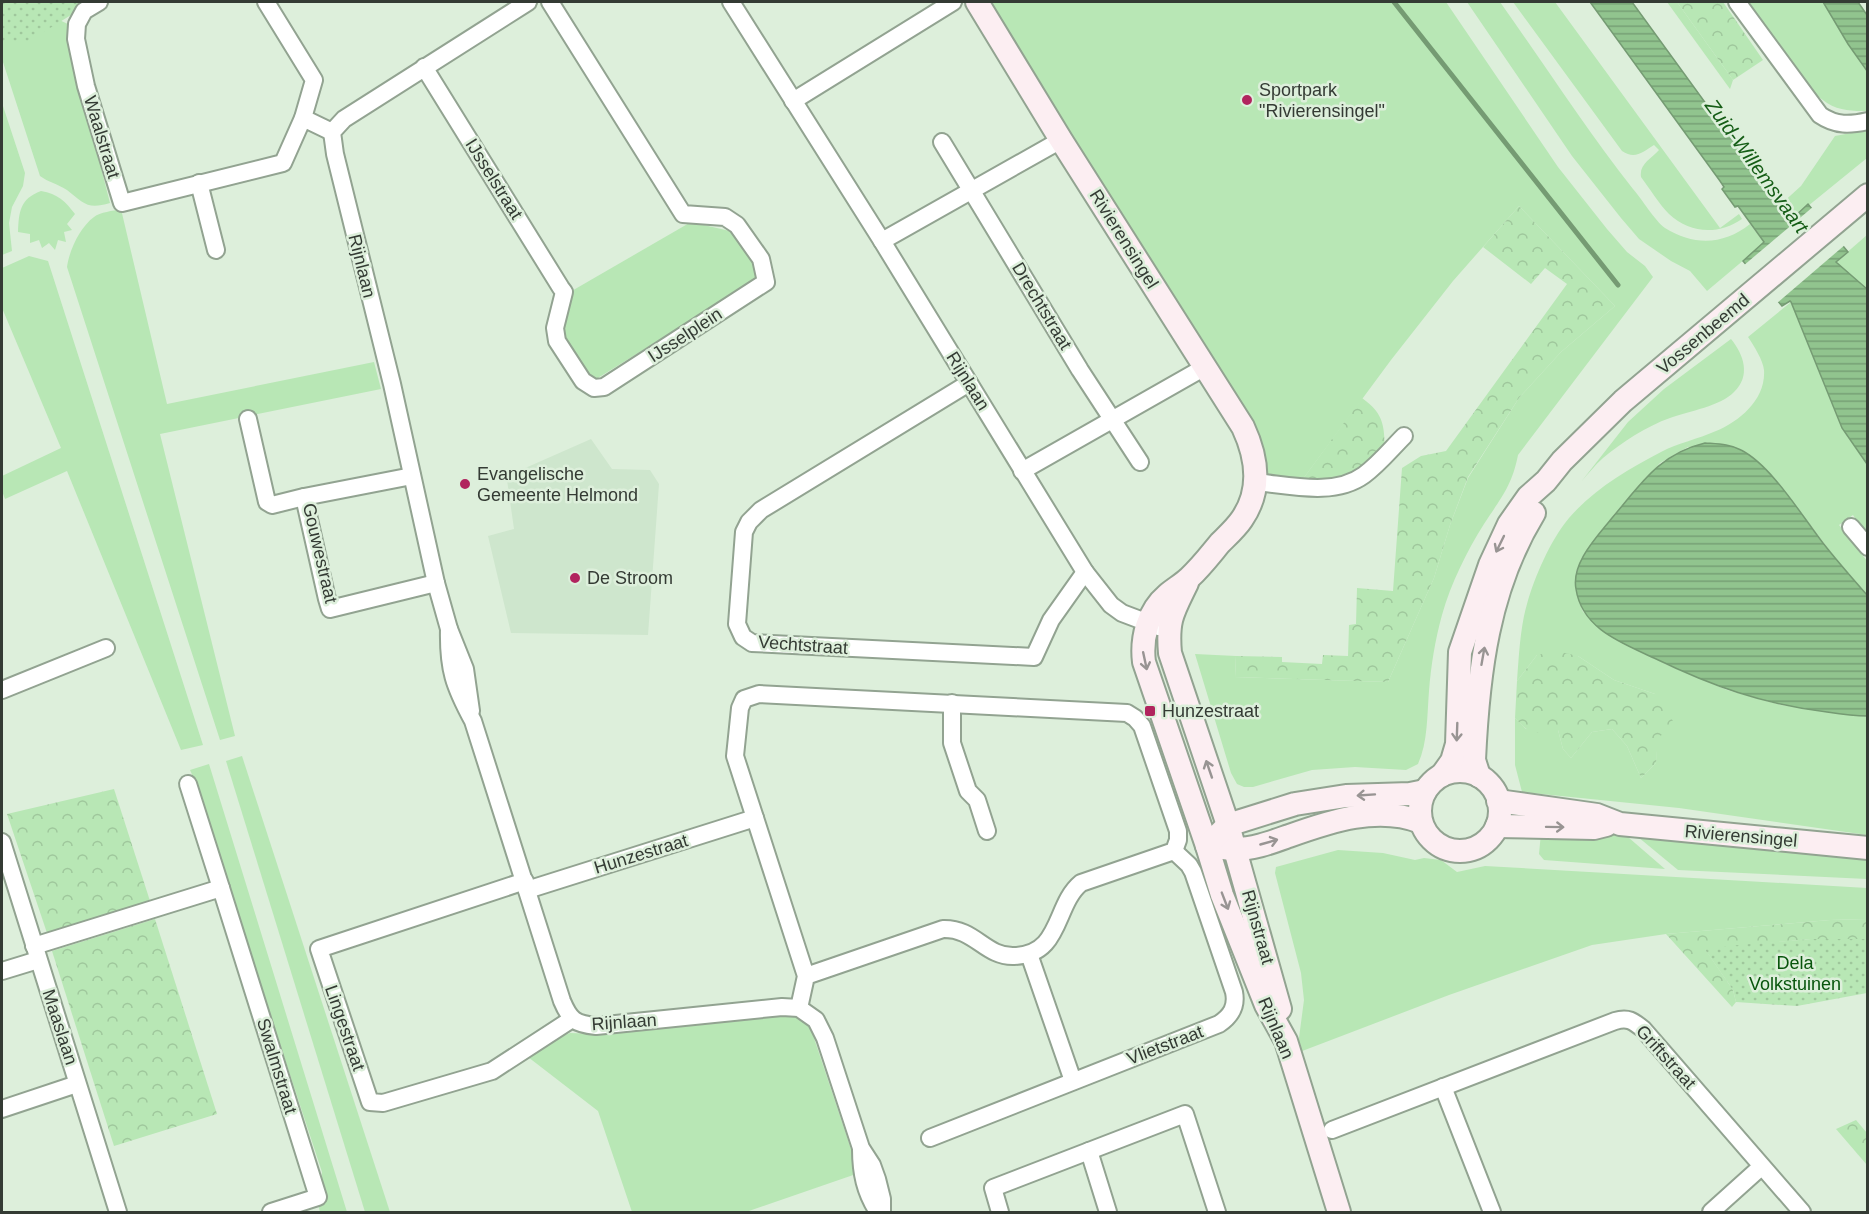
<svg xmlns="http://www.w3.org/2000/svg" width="1869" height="1214" font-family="Arial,sans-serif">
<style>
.built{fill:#cee6cd}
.grass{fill:#b8e7b5}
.forest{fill:url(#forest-crowns)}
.park{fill:url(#park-dots)}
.water{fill:url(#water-rules);stroke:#759b73;stroke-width:1.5}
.pier{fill:#ddefdb}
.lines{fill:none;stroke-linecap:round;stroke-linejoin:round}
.stream{stroke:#759b73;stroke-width:5}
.street-casing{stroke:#92a391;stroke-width:20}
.secondary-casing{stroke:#92a391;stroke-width:26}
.street{stroke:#fff;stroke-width:16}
.secondary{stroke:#fceef2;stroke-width:22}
.oneway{stroke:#989493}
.poi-dot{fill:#b1245e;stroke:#ddefdb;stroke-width:2}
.labels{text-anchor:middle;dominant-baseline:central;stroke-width:5;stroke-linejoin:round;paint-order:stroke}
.poi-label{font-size:18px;fill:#343b34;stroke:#ddefdb;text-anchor:start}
.street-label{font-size:18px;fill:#343b34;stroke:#ddefdb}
.park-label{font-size:18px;fill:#08550c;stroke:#ddefdb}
.water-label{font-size:20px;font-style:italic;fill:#155d16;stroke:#ddefdb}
</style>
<defs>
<pattern id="forest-crowns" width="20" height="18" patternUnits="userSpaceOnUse" patternTransform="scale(1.5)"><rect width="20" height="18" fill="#b8e7b5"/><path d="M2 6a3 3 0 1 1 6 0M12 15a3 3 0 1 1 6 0" fill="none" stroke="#9fc79c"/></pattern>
<pattern id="park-dots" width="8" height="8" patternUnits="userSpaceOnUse" patternTransform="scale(1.5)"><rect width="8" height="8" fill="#b8e7b5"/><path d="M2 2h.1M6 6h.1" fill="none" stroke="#9fc79c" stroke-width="1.8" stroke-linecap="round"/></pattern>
<pattern id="water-rules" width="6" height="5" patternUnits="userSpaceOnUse" patternTransform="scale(1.5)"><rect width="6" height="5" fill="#91c48e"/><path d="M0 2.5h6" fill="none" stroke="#77a075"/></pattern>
</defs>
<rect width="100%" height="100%" fill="#ddefdb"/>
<polygon class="built" points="591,439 612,469 650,470 659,484 648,635 511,633 488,536 514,529 506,473 523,469"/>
<g class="grass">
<path d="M988 2H1446L1558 167 1607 229 1627 252 1645 266 1653 277 1518 455C1512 486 1501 498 1484 524 1467 551 1451 583 1442 615 1435 640 1431 666 1429 691 1427 715 1428 742 1418 764L1406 770 1355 767 1312 770 1253 787H1244L1237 784 1231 773 1195 654 1236 656 1235 677 1388 682 1434 578 1450 525 1468 478 1519 398 1561 352 1615 306 1519 206 1453 281 1391 360 1300 483 1265 480 1034 77Z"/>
<path d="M1467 2H1500C1544 64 1586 129 1633 189 1642 199 1655 221 1665 228 1694 246 1724 245 1750 224L1764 243 1707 291 1690 271 1671 261 1639 239 1621 218 1572 156Z"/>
<path d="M1513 2H1555L1720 228 1739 214 1742 219C1719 235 1690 234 1669 214 1659 204 1650 189 1641 177 1639 164 1651 159 1659 150L1654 145C1643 152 1635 160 1622 151Z"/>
<polygon points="1667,2 1677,2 1733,80 1730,89"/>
<path d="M1748 2H1823L1848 44 1867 71V111C1853 111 1840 111 1827 103 1799 85 1768 30 1748 2Z"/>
<path d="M38 10 70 25 68 38 110 203C87 210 84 203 67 190 58 184 48 182 40 176L2 59V39Z"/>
<polygon points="2,103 25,173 23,186 12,207 9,223 12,251 2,255"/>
<polygon points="1867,130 1867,158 1792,219 1780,205 1801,186 1835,136"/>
<path d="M41 191C58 194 65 201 75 214L67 224 72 230 64 232 66 242 58 240 55 250 49 243 42 248 39 240 30 243V234L18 232C19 211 20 199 41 191Z"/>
<path d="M121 209 167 404 374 362 381 389 160 434 235 736 220 740 67 267C69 251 80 227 94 217 100 212 113 211 121 209Z"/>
<polygon points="691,222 734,232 761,277 593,381 562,331 570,292"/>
<polygon points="1867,235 1867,289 1836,262"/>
<polygon points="29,256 48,261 203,745 181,750 67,471 5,499 2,491 2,476 61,448 2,308 2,268"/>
<path d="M1791 302 1842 428 1867 464V537L1853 515 1839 525 1867 561V595L1839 563 1798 509 1688 447 1660 463 1597 537 1585 555 1576 571 1575 587 1583 612 1665 664 1727 690 1781 705 1867 716V835L1679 808 1522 792 1515 765V718L1526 729 1558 730 1563 749 1571 758 1592 732 1612 729 1627 746 1641 778 1656 763 1657 738 1655 694 1614 680 1578 656 1537 655 1517 681C1519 656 1520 628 1527 604 1534 578 1551 539 1569 518 1593 490 1628 469 1661 452 1678 443 1698 439 1716 431 1740 421 1766 399 1764 370 1763 360 1754 346 1748 337Z"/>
<path d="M1731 339C1744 355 1751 376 1734 392 1721 406 1689 411 1670 418 1647 426 1622 442 1603 458 1595 465 1588 474 1581 482L1628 422 1664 389Z"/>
<polygon points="242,756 390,1212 365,1212 226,761"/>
<polygon points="209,764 347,1212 320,1212 318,1204 322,1172 233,901 200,792 190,770"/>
<polygon points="1621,831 1665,869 1544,860 1539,854 1541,833"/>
<polygon points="1632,832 1867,859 1867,879 1678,870"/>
<polygon points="1338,850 1383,853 1415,860 1424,858 1441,860 1457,872 1485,866 1867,888 1867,919 1830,920 1666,934 1592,945 1449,995 1297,1053 1304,1000 1301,973 1275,873 1276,867"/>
<polygon points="789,1013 803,1018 811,1029 859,1173 746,1212 632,1212 598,1111 528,1057 556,1039 570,1033 597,1034"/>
</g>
<g class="forest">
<polygon points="1677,2 1723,2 1763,60 1733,80"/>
<polygon points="1519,206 1615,306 1561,352 1519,398 1468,477 1450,525 1434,578 1388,682 1235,677 1236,656 1282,657 1282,662 1322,664 1323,655 1348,656 1349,625 1356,624 1357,588 1393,591 1402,468 1421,456 1446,451 1567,284 1545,268 1531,284 1483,247"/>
<path d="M1362 398C1386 415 1384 428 1385 456L1348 480 1300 483Z"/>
<path d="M1557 651 1578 656 1614 680 1655 694 1675 724 1658 738 1656 763 1641 778 1627 746 1612 729 1592 732 1571 758 1563 749 1558 730C1533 734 1533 737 1515 718L1517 681 1537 655Z"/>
<polygon points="114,789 150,901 47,933 7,814"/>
<polygon points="155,919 217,1114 114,1146 52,951"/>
<polygon points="1867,919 1867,939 1811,939 1705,949 1733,990 1736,1002 1732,1007 1666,934 1830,920"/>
<polygon points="1856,1120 1867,1133 1867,1165 1836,1129"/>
</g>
<g class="park">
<polygon points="2,2 92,2 29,41 2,43"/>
<polygon points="1811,939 1867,939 1867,993 1797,1006 1736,1002 1733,990 1704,948"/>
</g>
<g class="water">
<polygon points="1590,2 1632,2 1752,167 1755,165 1768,184 1766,186 1792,219 1808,204 1848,252 1836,262 1867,289 1867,464 1842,428 1791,302 1790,301 1782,306 1743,261 1764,242 1738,206 1735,207 1722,189 1724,187 1720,181"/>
<polygon points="1823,2 1858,2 1867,15 1867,71 1848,44"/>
<path d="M1705 443C1718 444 1730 444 1741 450 1771 465 1802 516 1823 543 1837 561 1852 578 1867 595V716C1854 716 1840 714 1827 712 1762 704 1712 686 1654 658 1622 643 1582 629 1576 589 1571 563 1597 537 1612 518 1641 484 1659 454 1705 443Z"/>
</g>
<polygon class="pier" points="1814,206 1846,244 1776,304 1743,266"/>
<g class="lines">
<polyline class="stream" points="1394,2 1618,285"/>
<g class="street-casing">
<g id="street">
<polyline points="99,2 84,11 77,24 76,39 86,86 122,203 283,163 303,118 314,80 266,2"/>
<polyline points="731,2 882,241 1085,572 1111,605 1122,613 1159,627"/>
<path d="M1737 2 1820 115C1836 126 1850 125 1868 121"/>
<polyline points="424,67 561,288 564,292 555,328 557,341 583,381 594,388 604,387 766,282 761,259 737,225 725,217 683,214 550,2"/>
<polyline points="793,101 953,2"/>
<polyline points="303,118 332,132"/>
<polyline points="942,142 1080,370 1140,462"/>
<polyline points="199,183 216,250"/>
<polyline points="882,241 1061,140"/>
<polyline points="969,383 761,510 749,522 744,532 737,624 743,637 752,643 1034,657 1051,620 1085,572"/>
<polyline points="248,419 267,502 272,505 304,497"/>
<polyline points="1022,471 1205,367"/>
<polyline points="412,476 304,497 327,599 330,609 436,583"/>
<path d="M1255 482C1289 485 1334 497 1364 475 1379 464 1391 449 1404 436"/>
<polyline points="1851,527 1868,547"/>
<path d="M449 629C448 669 454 686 473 721L562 1001C570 1020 575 1024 596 1026L782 1007 799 1008 816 1020 825 1038 861 1148 872 1165 877 1179 882 1199V1212"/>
<polyline points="2,690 106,648"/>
<polyline points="952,703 952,743 968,791 977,800 987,831"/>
<polyline points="471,711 465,669 449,629 436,583 392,384 335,154 332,132 344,119 528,2"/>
<polyline points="188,784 221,888"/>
<polyline points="2,842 118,1212"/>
<polyline points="525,881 319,949 370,1102 383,1103 492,1071 572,1019"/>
<polyline points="527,890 755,818"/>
<polyline points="34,946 221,888 318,1197 271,1212"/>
<polyline points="1029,954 1073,1081"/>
<polyline points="2,971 38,960"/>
<path d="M799 1008 806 976 735 756 740 708 744 699 759 694 1127 713 1135 718 1142 726 1178 831V840L1174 851 1081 883C1054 905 1062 955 1014 956 985 957 975 928 943 929L806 976"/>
<polyline points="1443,1087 1492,1212"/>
<polyline points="2,1109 77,1084"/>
<path d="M1332 1130 1615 1021C1628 1017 1633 1021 1643 1029L1802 1212"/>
<path d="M930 1138 1219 1024C1231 1016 1237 1007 1234 992L1193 872 1189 865 1174 851"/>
<path d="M861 1149C861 1173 865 1192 878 1212"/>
<polyline points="1089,1151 1108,1212"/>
<polyline points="1000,1212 993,1188 1185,1114 1217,1212"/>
<polyline points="1711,1212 1761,1167"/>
</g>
</g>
<g class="secondary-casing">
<g id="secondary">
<path d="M977 2 1061 140 1243 427C1257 457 1262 490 1242 519 1236 528 1227 536 1220 543 1210 555 1201 567 1189 578 1183 584 1174 589 1167 595 1148 611 1141 638 1144 662L1207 846C1216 847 1226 849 1235 849 1254 849 1272 842 1289 836 1331 821 1378 805 1421 822"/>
<path d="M1187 583C1173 612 1167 619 1170 653L1228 825 1280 1009"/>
<circle cx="1460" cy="811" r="40"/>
<polyline points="1442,775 1452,761 1457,744 1460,652 1490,565 1509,524 1528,497 1546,481 1562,461 1623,401 1868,195"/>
<path d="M1479 776 1474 760C1478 673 1488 588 1534 513"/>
<polyline points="1498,801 1597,815 1620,824 1868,848"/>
<polyline points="1497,826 1594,828 1606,825"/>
<polyline points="1339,1212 1286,1041 1266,1005 1222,895 1207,846 1228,825 1295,804 1346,796 1410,794 1425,791"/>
</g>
</g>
<use href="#street" class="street"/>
<use href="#secondary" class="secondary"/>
</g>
<defs><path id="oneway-shaft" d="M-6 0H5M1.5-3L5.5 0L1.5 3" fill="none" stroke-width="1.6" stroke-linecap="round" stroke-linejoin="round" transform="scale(1.5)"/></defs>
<g class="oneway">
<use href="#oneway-shaft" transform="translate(1500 544) rotate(116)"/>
<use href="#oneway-shaft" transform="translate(1483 656) rotate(-80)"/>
<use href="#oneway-shaft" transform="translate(1145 661) rotate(78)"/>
<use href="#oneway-shaft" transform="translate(1457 732) rotate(92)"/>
<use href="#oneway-shaft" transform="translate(1209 769) rotate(-109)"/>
<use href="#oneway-shaft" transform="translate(1366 795) rotate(176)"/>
<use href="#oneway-shaft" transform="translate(1555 827) rotate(1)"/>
<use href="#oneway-shaft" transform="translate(1269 842) rotate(-16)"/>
<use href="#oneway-shaft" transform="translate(1225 901) rotate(69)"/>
</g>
<g class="poi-dot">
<circle cx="1247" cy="100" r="6"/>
<circle cx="465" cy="484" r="6"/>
<circle cx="575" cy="578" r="6"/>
<rect x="1144" y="705" width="12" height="12" rx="3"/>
</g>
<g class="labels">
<g class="poi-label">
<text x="1259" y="90">Sportpark<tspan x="1259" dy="21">"Rivierensingel"</tspan></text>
<text x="477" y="474">Evangelische<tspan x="477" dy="21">Gemeente Helmond</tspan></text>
<text x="587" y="578">De Stroom</text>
<text x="1162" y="711">Hunzestraat</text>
</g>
<g class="street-label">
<text transform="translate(102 137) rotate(73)">Waalstraat</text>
<text transform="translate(494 179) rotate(58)">IJsselstraat</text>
<text transform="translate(1124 239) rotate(58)">Rivierensingel</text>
<text transform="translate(362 266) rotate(76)">Rijnlaan</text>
<text transform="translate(1042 306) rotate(59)">Drechtstraat</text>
<text transform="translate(1703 334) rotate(-40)">Vossenbeemd</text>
<text transform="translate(685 335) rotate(-33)">IJsselplein</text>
<text transform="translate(968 381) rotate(58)">Rijnlaan</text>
<text transform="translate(320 553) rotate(77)">Gouwestraat</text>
<text transform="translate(803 645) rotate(4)">Vechtstraat</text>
<text transform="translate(1741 836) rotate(5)">Rivierensingel</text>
<text transform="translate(641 854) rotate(-17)">Hunzestraat</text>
<text transform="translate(1258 927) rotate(74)">Rijnstraat</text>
<text transform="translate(624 1022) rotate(-4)">Rijnlaan</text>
<text transform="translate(60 1027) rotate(72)">Maaslaan</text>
<text transform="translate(345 1028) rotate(71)">Lingestraat</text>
<text transform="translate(1276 1028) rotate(67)">Rijnlaan</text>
<text transform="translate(1165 1045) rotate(-21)">Vlietstraat</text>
<text transform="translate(1666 1057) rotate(48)">Griftstraat</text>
<text transform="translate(277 1066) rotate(73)">Swalmstraat</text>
</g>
<g class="park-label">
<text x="1795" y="963">Dela<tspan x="1795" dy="21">Volkstuinen</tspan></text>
</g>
<g class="water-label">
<text transform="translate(1757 166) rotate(54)">Zuid-Willemsvaart</text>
</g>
</g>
<rect width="1869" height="1214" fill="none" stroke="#343b34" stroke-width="6"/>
</svg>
